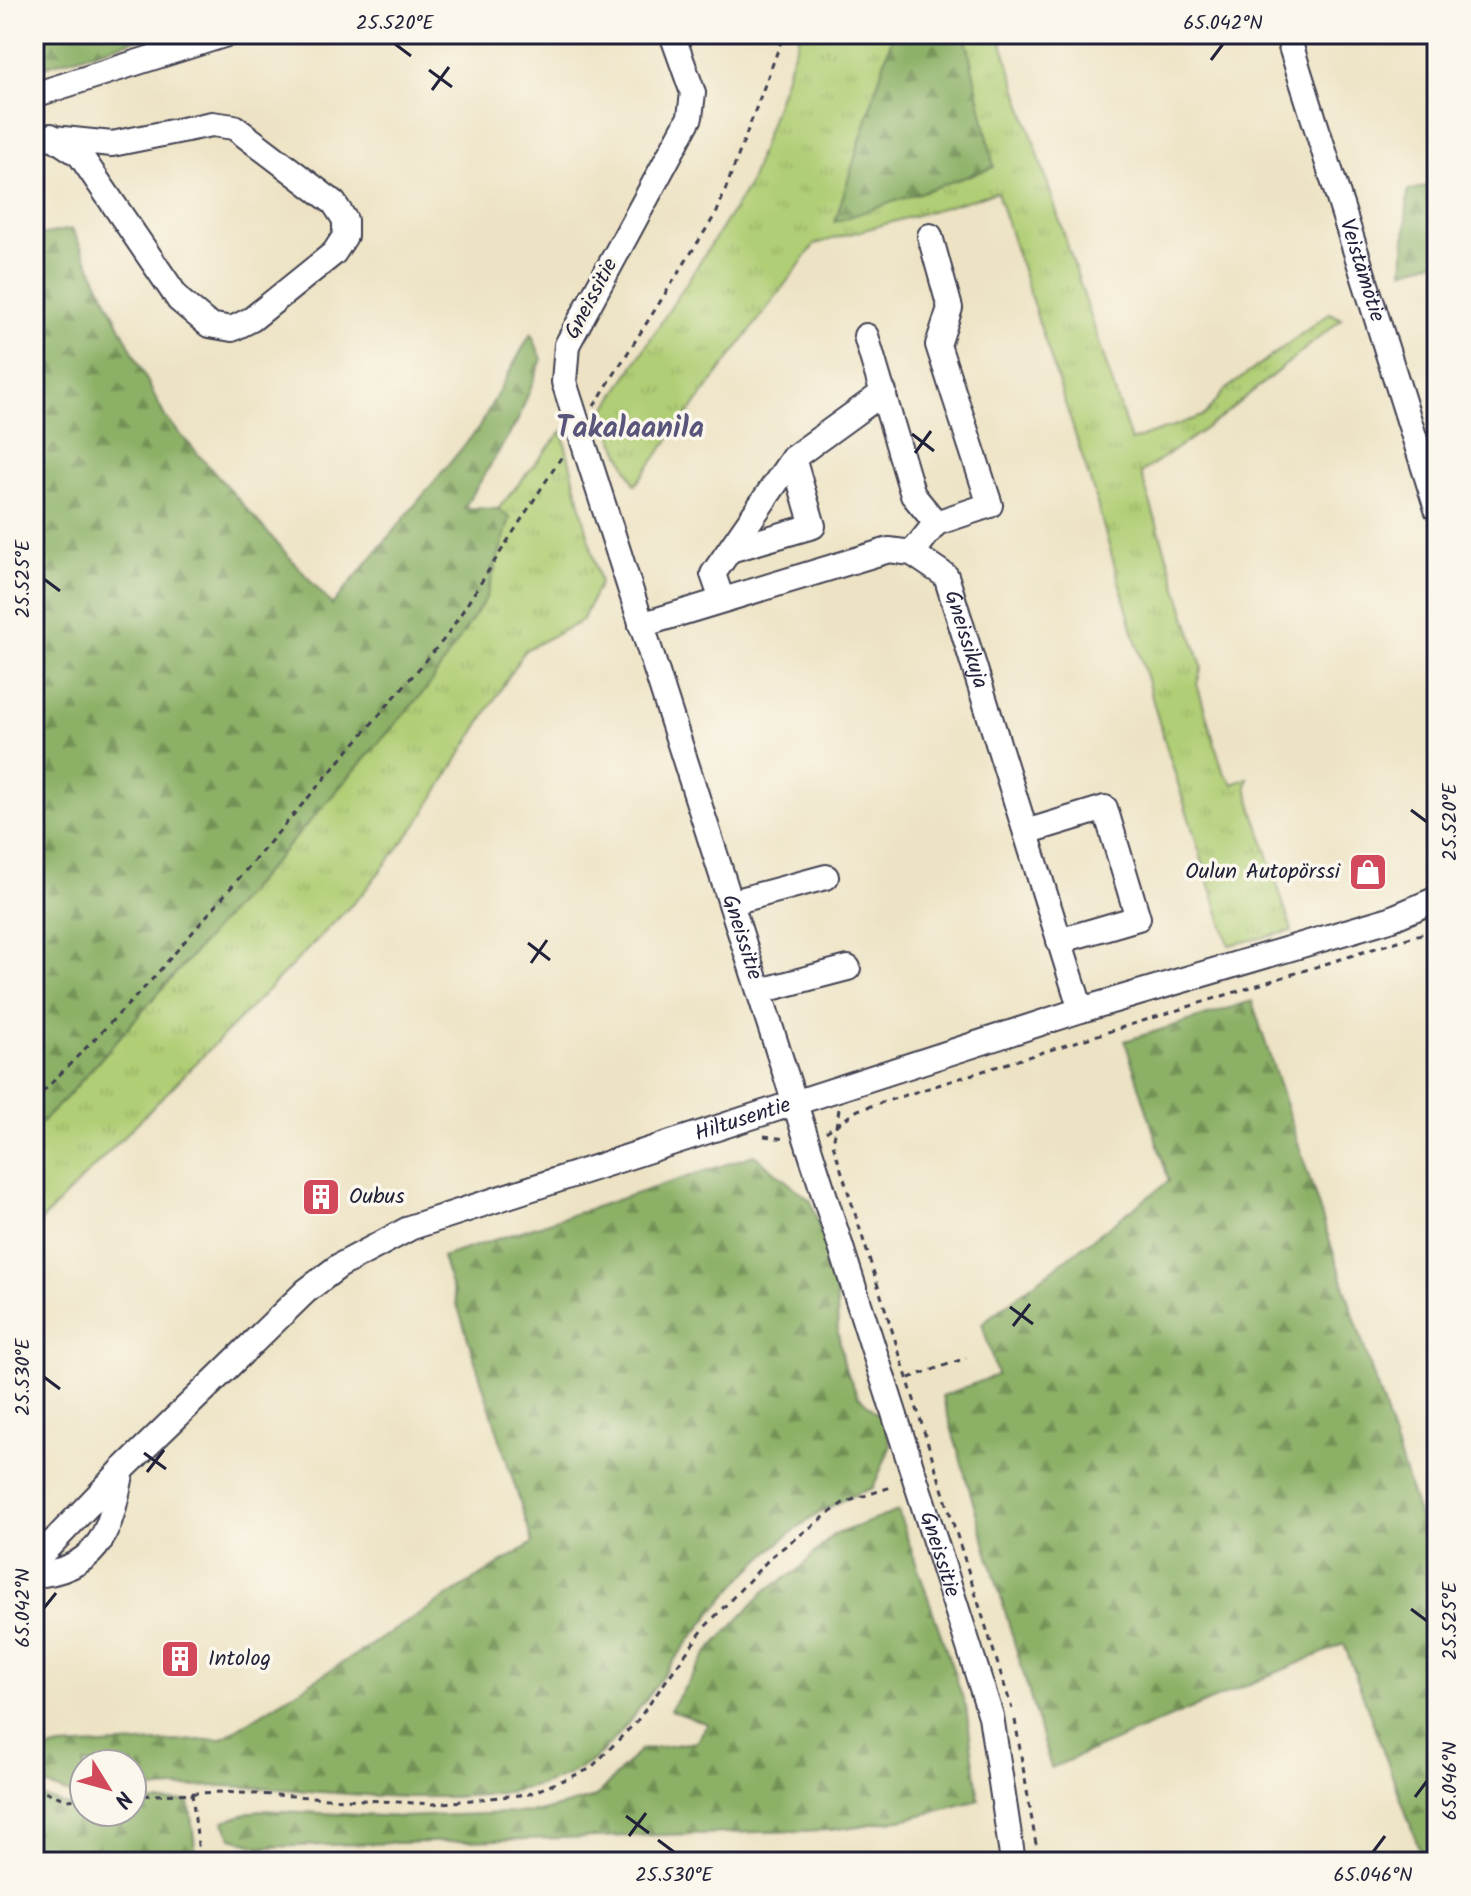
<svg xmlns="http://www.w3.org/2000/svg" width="1471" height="1896" font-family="Kalam,sans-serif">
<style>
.grass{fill:url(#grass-tufts);stroke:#697858;stroke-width:2}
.forest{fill:url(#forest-firs);stroke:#576a50;stroke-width:2}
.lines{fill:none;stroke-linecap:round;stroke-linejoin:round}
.minor-casing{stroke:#403f50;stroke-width:28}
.path{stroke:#403f50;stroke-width:3;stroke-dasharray:6 6;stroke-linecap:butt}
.minor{stroke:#fff;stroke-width:24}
.ticks{fill:none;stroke:#22223b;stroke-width:3}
.labels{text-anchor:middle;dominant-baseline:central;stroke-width:7;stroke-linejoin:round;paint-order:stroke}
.street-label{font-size:22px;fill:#22223b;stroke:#fbf7ec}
.poi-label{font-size:22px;fill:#22223b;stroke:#fbf7ec;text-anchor:start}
.district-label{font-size:30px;font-weight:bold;fill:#5a567b;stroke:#fbf7ec}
.neatline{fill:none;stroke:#22223b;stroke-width:3}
.ticks-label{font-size:20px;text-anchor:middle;fill:#22223b}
</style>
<defs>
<pattern id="grass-tufts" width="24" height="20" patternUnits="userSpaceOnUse" patternTransform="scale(2)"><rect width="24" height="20" fill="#b0ce75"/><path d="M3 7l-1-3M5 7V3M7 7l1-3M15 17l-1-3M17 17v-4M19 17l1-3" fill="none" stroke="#97b166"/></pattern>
<pattern id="forest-firs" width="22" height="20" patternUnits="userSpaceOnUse" patternTransform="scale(2)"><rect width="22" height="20" fill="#8cb166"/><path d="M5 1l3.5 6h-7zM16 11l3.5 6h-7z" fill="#729055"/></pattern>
</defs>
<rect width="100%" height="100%" fill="#fbf7ec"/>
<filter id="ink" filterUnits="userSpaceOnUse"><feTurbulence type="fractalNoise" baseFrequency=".0125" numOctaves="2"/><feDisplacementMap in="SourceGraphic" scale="16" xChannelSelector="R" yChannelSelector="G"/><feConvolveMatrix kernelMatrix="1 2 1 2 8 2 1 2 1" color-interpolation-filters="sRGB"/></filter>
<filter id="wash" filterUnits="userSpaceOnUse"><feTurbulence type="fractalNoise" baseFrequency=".006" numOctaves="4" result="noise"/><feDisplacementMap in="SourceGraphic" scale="32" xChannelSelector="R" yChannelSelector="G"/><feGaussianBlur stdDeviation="1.8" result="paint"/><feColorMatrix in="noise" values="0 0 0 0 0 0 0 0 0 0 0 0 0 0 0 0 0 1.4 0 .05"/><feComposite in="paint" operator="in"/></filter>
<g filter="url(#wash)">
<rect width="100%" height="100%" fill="#ede3c4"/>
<g class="grass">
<polygon points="800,34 999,34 1131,441 1205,415 1225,390 1330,313 1342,319 1216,421 1141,473 1202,667 1197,684 1223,771 1233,784 1248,778 1246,787 1292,931 1229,945 1162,733 1094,493 997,192 815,244 635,485 602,415 749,185"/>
<polygon points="562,431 600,583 582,621 525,650 420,820 363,893 34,1228 34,1129 65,1099 428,687 510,519 498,509"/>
</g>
<g class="forest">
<polygon points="34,34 155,34 34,70"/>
<polygon points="893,34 965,34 994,167 835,222"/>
<polygon points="1437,183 1437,261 1403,271 1408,191"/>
<polygon points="72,229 165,417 332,605 478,429 531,333 542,359 518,420 464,508 498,509 510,518 486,598 428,687 65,1099 34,1129 34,236"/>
<polygon points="1252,1001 1437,1572 1437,1862 1424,1862 1344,1644 1051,1768 942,1396 997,1375 982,1323 1169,1181 1125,1041"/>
<path d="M754 1155 811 1201 836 1279 838 1333 845 1368 858 1396 882 1418 891 1445 873 1488C785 1516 718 1601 665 1673 644 1701 615 1746 586 1765 498 1821 324 1787 223 1786 193 1786 162 1789 132 1791V1764H84V1794H70L34 1781V1752L61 1747 221 1739 533 1543 442 1257Z"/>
<polygon points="898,1511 966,1707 979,1800 906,1819 831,1830 261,1847 232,1838 223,1821 259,1810 401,1817 539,1812 596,1797 640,1750 696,1742 708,1724 670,1710 707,1653 766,1590 797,1571 833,1535"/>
<polygon points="34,1794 66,1805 84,1805 84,1812 132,1812 132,1803 189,1801 196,1854 34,1849"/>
</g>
</g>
<g filter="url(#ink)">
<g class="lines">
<g class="minor-casing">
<g id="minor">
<path id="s1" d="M672 34 693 93 690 117 567 345 564 382 991 1716 1013 1862"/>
<path id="s2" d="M1287 34 1437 509"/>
<polyline points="34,95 227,34"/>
<polyline points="34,136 112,144 212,124 234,127 334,203 345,220 345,236 334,253 252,319 232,329 209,325 179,300 80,155 51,136"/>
<polyline points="866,336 913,495 936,523"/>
<polyline points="730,550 813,526 793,458"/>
<polyline points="912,553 936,523 990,505 938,345 950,308 930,236"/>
<polyline points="722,600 713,574 793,458 884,392"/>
<path id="s3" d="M641 625 889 550 912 553 946 576 1081 1010"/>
<polyline points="1026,832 1105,808 1138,918 1059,941"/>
<polyline points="733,902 826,877"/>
<polyline points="760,991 848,968"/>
<path id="s4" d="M34 1562 123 1469 306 1291 339 1266 412 1227 1081 1010 1390 919 1437 899"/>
<path d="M34 1564 44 1574C105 1564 111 1523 122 1470"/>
</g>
</g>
<g class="path">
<polyline points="594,406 717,212 784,34"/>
<polyline points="34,1101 149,983 446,637 564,453"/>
<polyline points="839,1109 833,1144 1012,1709"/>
<polyline points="826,1132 858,1110 1437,929"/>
<polyline points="764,1136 785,1139"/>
<polyline points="909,1378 966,1358"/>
<polyline points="1015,1720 1039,1862"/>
<polyline points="34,1787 67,1800 84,1799"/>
<polyline points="192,1793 200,1862"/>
<polyline points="132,1796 222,1792 433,1804 529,1794 590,1769 637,1721 705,1627 772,1556 843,1503 894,1486"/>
</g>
<use href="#minor" class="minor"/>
</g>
</g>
<path class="ticks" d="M395 44 411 56M1211 60 1223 44M429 70 452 87M432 90 449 67M912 434 934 451M915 453 931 431M44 579 60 591M1411 810 1427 822M528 943 550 960M531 963 547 940M1010 1307 1033 1324M1013 1326 1030 1304M44 1377 60 1389M144 1453 166 1469M147 1472 164 1450M44 1608 56 1593M1411 1609 1427 1621M1415 1797 1427 1781M626 1816 649 1833M629 1836 646 1813M658 1840 674 1852M1373 1852 1385 1836"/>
<defs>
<g id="shop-square" transform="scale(2)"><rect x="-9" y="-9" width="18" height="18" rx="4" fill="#d1495b" stroke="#fbf7ec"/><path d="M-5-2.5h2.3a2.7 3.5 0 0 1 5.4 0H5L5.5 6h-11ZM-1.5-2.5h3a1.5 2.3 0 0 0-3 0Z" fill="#fff"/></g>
<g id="building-square" transform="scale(2)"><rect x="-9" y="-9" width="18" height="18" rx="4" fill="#d1495b" stroke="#fbf7ec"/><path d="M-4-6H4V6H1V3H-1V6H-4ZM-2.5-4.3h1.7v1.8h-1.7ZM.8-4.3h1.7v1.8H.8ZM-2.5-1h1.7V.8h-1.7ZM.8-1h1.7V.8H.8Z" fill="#fff"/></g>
</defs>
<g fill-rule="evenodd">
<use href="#shop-square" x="1368" y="872"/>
<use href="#building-square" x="321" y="1197"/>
<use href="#building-square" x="180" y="1659"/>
</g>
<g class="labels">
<g class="street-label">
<text stroke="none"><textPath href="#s2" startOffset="248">Veistämötie</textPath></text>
<text transform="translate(592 299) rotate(-62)">Gneissitie</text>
<text stroke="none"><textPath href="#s3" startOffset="390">Gneissikuja</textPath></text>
<text stroke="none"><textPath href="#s1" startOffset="966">Gneissitie</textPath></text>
<text stroke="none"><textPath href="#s4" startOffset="856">Hiltusentie</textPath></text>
<text stroke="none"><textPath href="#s1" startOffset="1614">Gneissitie</textPath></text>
</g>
<g class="poi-label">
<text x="1340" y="872" text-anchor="end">Oulun Autopörssi</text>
<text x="349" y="1197">Oubus</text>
<text x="208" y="1659">Intolog</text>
</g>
<g class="district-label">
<text x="630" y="429">Takalaanila</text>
</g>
</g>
<rect width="1471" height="1896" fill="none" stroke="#fbf7ec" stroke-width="88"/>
<g transform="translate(108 1788) rotate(127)"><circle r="38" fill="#fbf7ec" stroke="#a4a2a5" stroke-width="2"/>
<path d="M0-6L14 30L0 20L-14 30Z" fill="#d1495b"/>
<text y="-12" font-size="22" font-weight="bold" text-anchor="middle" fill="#22223b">N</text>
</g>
<rect x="44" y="44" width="1383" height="1808" class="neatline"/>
<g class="ticks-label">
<text x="395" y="29">25.520°E</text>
<text x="1223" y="29">65.042°N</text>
<text transform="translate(22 579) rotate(-90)" y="7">25.525°E</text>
<text transform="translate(1449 822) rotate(-90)" y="7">25.520°E</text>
<text transform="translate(22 1377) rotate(-90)" y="7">25.530°E</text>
<text transform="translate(22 1608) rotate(-90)" y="7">65.042°N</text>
<text transform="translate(1449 1621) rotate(-90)" y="7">25.525°E</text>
<text transform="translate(1449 1781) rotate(-90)" y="7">65.046°N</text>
<text x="674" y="1881">25.530°E</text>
<text x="1373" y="1881">65.046°N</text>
</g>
</svg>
